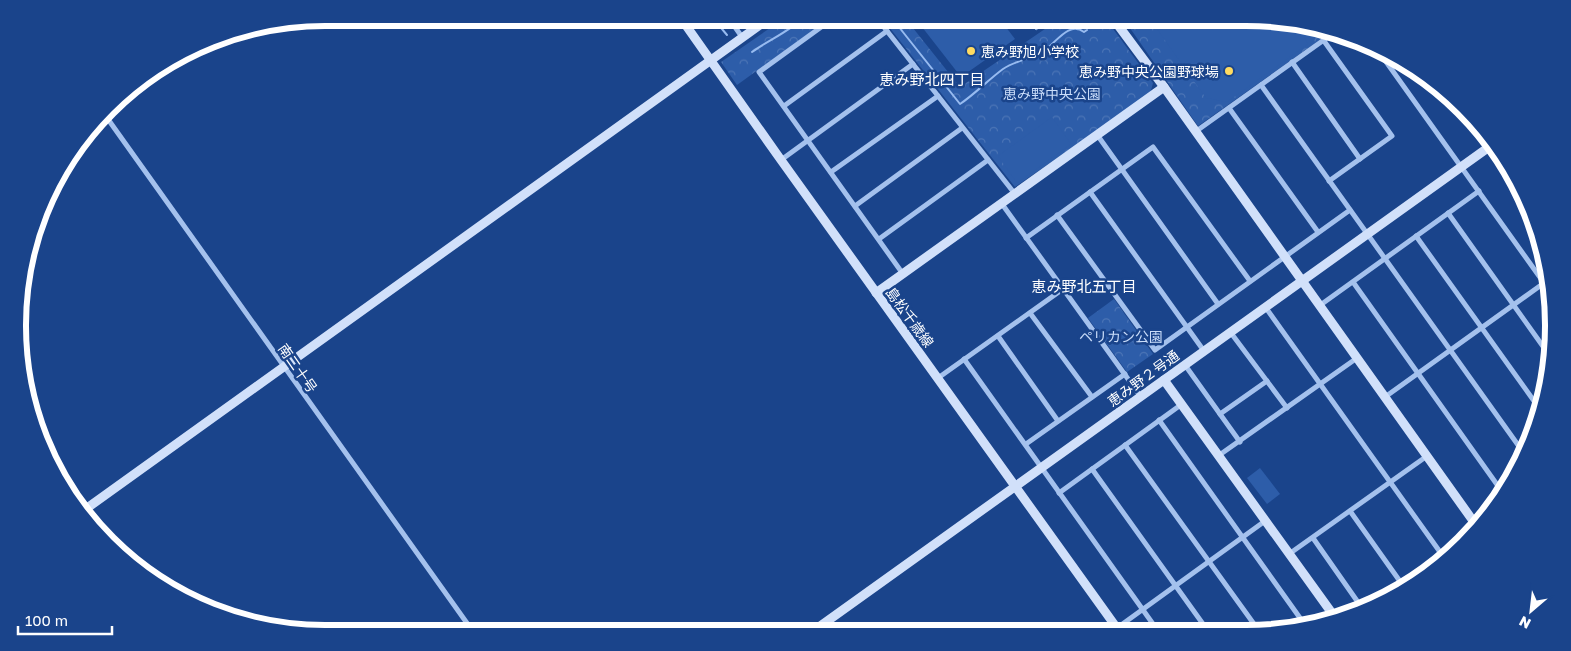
<svg xmlns="http://www.w3.org/2000/svg" width="1571" height="651" font-family="'Golos Text','Noto Sans JP',sans-serif">
<style>
.park{fill:url(#park-crowns)}
.garden{fill:#2d5da9}
.water{fill:url(#water-waves);stroke:#97bbf0}
.lines{fill:none;stroke-linecap:round;stroke-linejoin:round}
.stream{stroke:#97bbf0;stroke-width:2}
.street{stroke:#a4c1ed;stroke-width:5}
.secondary{stroke:#d1e0fa;stroke-width:9}
.poi-dot{fill:#ffdb61;stroke:#1a448b;stroke-width:2}
.labels{text-anchor:middle;dominant-baseline:central;stroke-width:5;stroke-linejoin:round;paint-order:stroke}
.poi-label{font-size:14px;fill:#fff;stroke:#1a448b;text-anchor:start}
.park-label{font-size:14px;fill:#caddfa;stroke:#1a448b}
.street-label{font-size:14px;fill:#fff;stroke:#1a448b}
.neighbourhood-label{font-size:15px;fill:#fff;stroke:#1a448b}
.rim{fill:none;stroke:#fff;stroke-width:6}
</style>
<defs>
<pattern id="park-crowns" width="20" height="18" patternUnits="userSpaceOnUse" patternTransform="scale(1.25)"><rect width="20" height="18" fill="#2d5da9"/><path d="M2 6a3 3 0 1 1 6 0M12 15a3 3 0 1 1 6 0" fill="none" stroke="#4c75b6"/></pattern>
<pattern id="water-waves" width="16" height="10" patternUnits="userSpaceOnUse" patternTransform="scale(1.25)"><rect width="16" height="10" fill="#37568b"/><path d="M0 5q4-4 8 0t8 0" fill="none" stroke="#556f9c"/></pattern>
</defs>
<rect width="100%" height="100%" fill="#1a448b"/>
<g class="park">
<polygon points="786,17 830,18 737,85 721,62"/>
<polygon points="882,18 905,18 960,87 1061,18 1105,18 1153,83 1150,94 1015,187"/>
<polygon points="1123,18 1245,18 1331,32 1198,126"/>
<polygon points="1114,299 1153,354 1127,372 1088,318"/>
</g>
<g class="garden">
<polygon points="915,18 999,18 1015,39 961,77"/>
<polygon points="1161,18 1245,18 1304,27 1304,37 1308,44 1227,102 1206,98 1157,29"/>
<polygon points="1052,117 1071,144 1017,183 998,156"/>
<polygon points="1260,468 1280,494 1267,504 1247,478"/>
</g>
<polygon class="water" points="1027,18 1053,18 1036,30"/>
<g class="lines">
<g class="stream">
<polyline points="712,17 727,35"/>
<path d="M891 17 960 104C975 94 988 80 1003 69 1015 61 1030 59 1042 52 1055 45 1068 20 1084 32L1087 30"/>
<path d="M752 52C767 41 792 30 804 17"/>
</g>
<g class="street">
<polyline points="728,17 742,37"/>
<polyline points="835,17 759,72 903,274"/>
<polyline points="876,17 1015,194"/>
<polyline points="1324,41 1392,136 1329,181"/>
<polyline points="1382,56 1549,290"/>
<polyline points="1292,62 1360,159"/>
<polyline points="1261,85 1523,452"/>
<polyline points="784,106 887,31"/>
<polyline points="1229,108 1318,232"/>
<polyline points="105,115 474,633"/>
<polyline points="1195,132 1335,32"/>
<polyline points="1098,136 1218,304"/>
<polyline points="781,160 913,64"/>
<polyline points="831,172 938,96"/>
<polyline points="1090,192 1204,351"/>
<polyline points="1002,204 1141,397"/>
<polyline points="855,206 962,128"/>
<polyline points="1448,213 1547,352"/>
<polyline points="1057,215 1155,350 1350,210"/>
<polyline points="1416,236 1539,408"/>
<polyline points="1026,238 1153,147 1250,281"/>
<polyline points="879,239 988,160"/>
<polyline points="1353,282 1503,493"/>
<polyline points="1319,306 1479,191"/>
<polyline points="1266,308 1445,559"/>
<polyline points="1030,313 1092,397"/>
<polyline points="1231,333 1287,408"/>
<polyline points="998,336 1058,421"/>
<polyline points="964,359 1158,631"/>
<polyline points="1185,365 1240,442"/>
<polyline points="938,378 1063,289"/>
<polyline points="1385,397 1544,283"/>
<polyline points="1220,414 1267,381"/>
<polyline points="1159,420 1305,625"/>
<polyline points="1026,444 1125,374"/>
<polyline points="1125,445 1259,631"/>
<polyline points="1218,456 1357,358"/>
<polyline points="1092,469 1208,631"/>
<polyline points="1059,493 1182,404"/>
<polyline points="1350,511 1404,587"/>
<polyline points="1313,538 1362,608"/>
<polyline points="1289,554 1427,456"/>
<polyline points="1117,628 1265,521"/>
</g>
<g class="secondary">
<polyline points="680,17 781,160 1119,631"/>
<polyline points="1112,17 1164,87 1476,525"/>
<polyline points="876,293 1164,87"/>
<polyline points="1164,380 1334,616"/>
<polyline points="83,511 771,17"/>
<polyline points="812,632 1489,147"/>
</g>
</g>
<g class="poi-dot">
<circle cx="971" cy="51" r="5"/>
<circle cx="1229" cy="71" r="5"/>
</g>
<g class="labels">
<g class="poi-label">
<text x="981" y="51">恵み野旭小学校</text>
<text x="1219" y="71" text-anchor="end">恵み野中央公園野球場</text>
</g>
<g class="park-label">
<text x="1052" y="93">恵み野中央公園</text>
<text x="1121" y="336">ペリカン公園</text>
</g>
<g class="street-label">
<text transform="translate(910 317) rotate(54)">島松千歳線</text>
<text transform="translate(298 368) rotate(55)">南二十号</text>
<text transform="translate(1143 378) rotate(-36)">恵み野２号通</text>
</g>
<g class="neighbourhood-label">
<text x="932" y="79">恵み野北四丁目</text>
<text x="1084" y="286">恵み野北五丁目</text>
</g>
</g>
<path d="M0 0H1571V651H0ZM325 26H1246A299 299 0 0 1 1545 325V326A299 299 0 0 1 1246 625H325A299 299 0 0 1 26 326V325A299 299 0 0 1 325 26Z" fill="#1a448b" fill-rule="evenodd"/>
<path class="rim" d="M325 26H1246A299 299 0 0 1 1545 325V326A299 299 0 0 1 1246 625H325A299 299 0 0 1 26 326V325A299 299 0 0 1 325 26Z"/>
<g transform="translate(1531 611) rotate(208)" stroke="#1a448b" stroke-width="4" paint-order="stroke">
<path d="M0-4L9 19L0 12L-9 19Z" fill="#ffffff"/>
<text y="-8" font-size="14" font-weight="bold" text-anchor="middle" fill="#ffffff">N</text>
</g>
<path d="M18 626v8h94v-8" fill="none" stroke="#ffffff" stroke-width="2.5"/>
<text x="25" y="626" font-size="15" fill="#ffffff" stroke="#1a448b" stroke-width="4" paint-order="stroke">100 m</text>
</svg>
